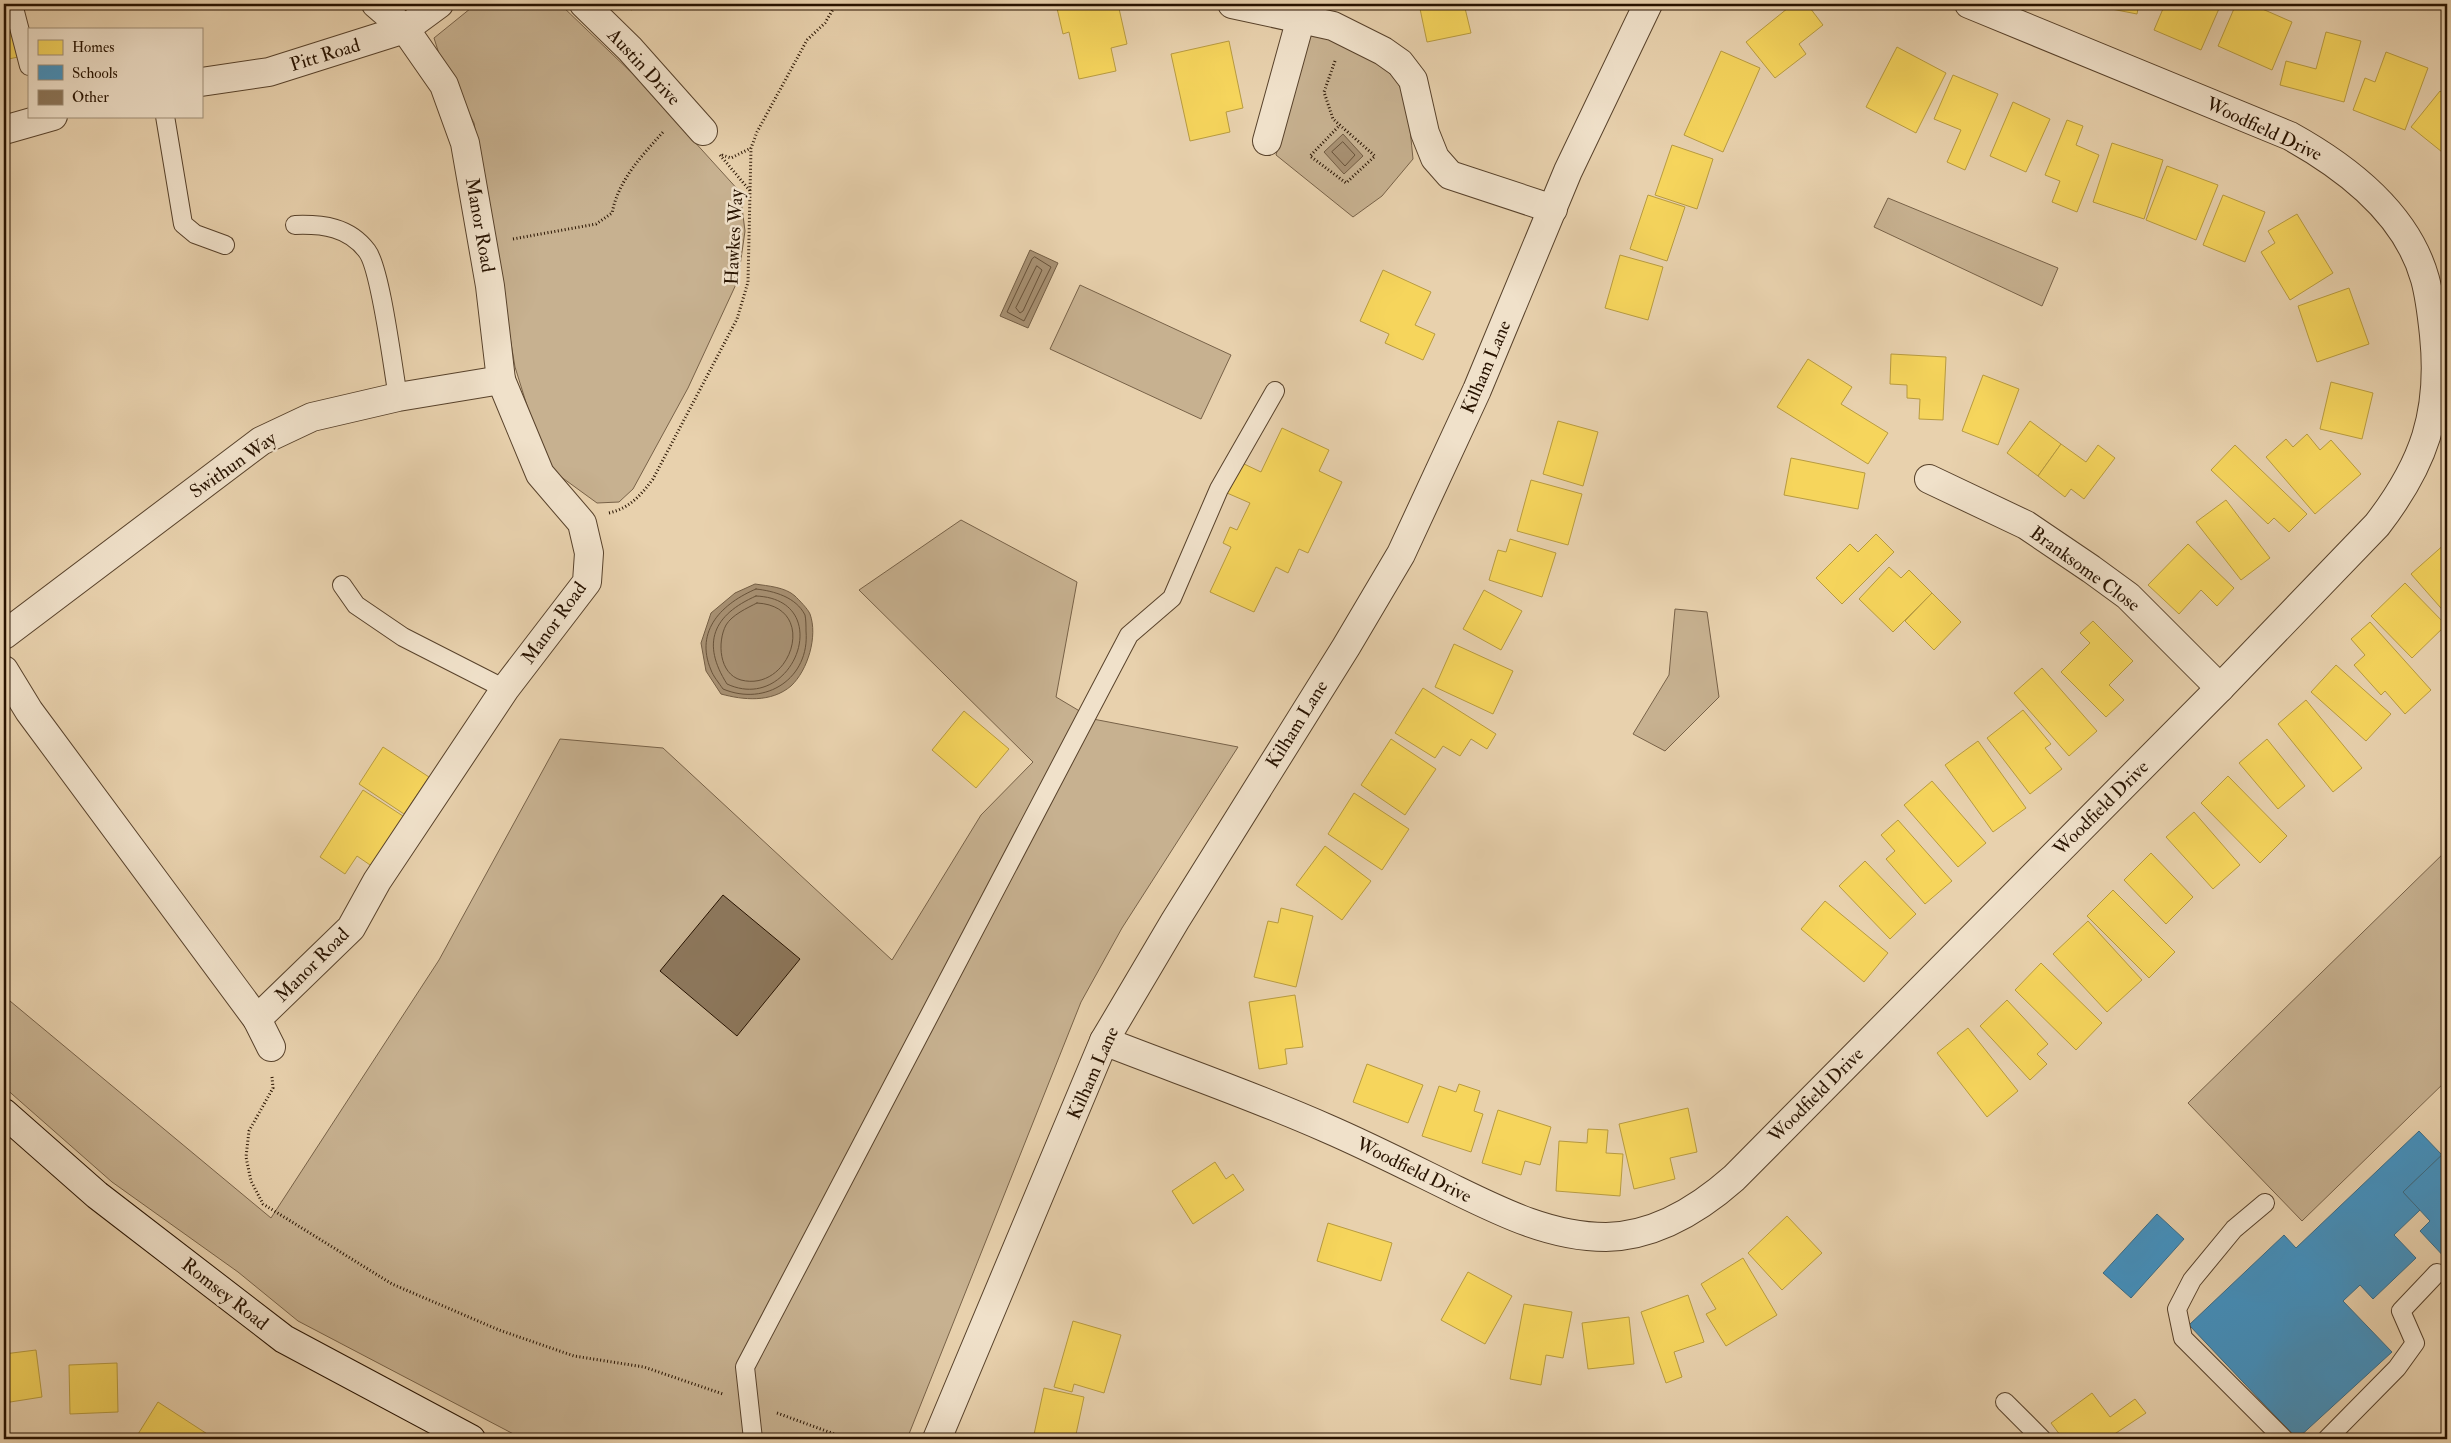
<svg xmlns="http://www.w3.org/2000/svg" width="2451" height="1443" font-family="'IM FELL Double Pica',serif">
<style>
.green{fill:#c7b190;stroke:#786248}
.water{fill:#a79072;stroke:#745e44}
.homes{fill:#f6d55c;stroke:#b89b40}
.schools{fill:#4393c3;stroke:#3b6d88}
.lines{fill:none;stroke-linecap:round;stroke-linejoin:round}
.shore{stroke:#685239;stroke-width:1}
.building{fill:#8c765a;stroke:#281300}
.lane-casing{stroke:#58422b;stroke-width:20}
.street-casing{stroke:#58422b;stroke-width:30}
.secondary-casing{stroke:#281300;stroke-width:30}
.path{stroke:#281300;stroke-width:3;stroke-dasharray:1 2.5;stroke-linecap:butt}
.lane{stroke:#f0e1ca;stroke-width:18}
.street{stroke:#f0e1ca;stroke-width:28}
.secondary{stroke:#f0e1ca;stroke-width:28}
.labels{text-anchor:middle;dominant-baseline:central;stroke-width:5;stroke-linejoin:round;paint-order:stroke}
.street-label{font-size:19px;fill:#281300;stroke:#f0e1ca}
</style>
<rect width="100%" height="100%" fill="#e8d1ad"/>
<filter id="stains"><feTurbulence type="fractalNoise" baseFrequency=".004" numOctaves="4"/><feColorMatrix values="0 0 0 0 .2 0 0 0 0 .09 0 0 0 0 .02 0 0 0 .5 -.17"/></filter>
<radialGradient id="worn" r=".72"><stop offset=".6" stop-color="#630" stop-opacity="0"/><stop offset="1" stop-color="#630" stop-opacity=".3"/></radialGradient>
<g class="green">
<polygon points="476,4 560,4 635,76 740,192 745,231 738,280 688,388 633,489 619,502 597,503 553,471 534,428 515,367 474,123 440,57 434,38"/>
<path d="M1318 34C1350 49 1397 63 1406 102 1410 121 1411 141 1413 159L1382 196 1353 217 1276 155 1307 36Z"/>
<polygon points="1888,198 2058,268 2042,306 1874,227"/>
<polygon points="1080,285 1231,355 1201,419 1050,349"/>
<polygon points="961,520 1077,582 1056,697 1093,719 1238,747 1122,928 1081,1002 907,1439 523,1439 298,1321 238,1272 112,1182 4,1087 4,996 271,1218 439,960 560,739 663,748 892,960 981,815 1033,762 859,590"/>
<polygon points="1675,609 1707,612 1719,697 1665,751 1633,734 1669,675"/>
<polygon points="2447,850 2447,1080 2302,1221 2188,1103"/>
</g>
<g class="water">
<polygon points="1343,134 1363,156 1344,174 1324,152"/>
<polygon points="1030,250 1058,263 1028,328 1000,316"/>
<path d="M755 584C768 586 785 587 795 596 799 600 808 609 810 614 818 636 808 670 791 686 771 703 743 700 721 694L706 671 701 643 711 613 735 593Z"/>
</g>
<g class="homes">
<polygon points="614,4 634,4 632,10"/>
<polygon points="1056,4 1118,4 1127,44 1111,48 1116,71 1079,79 1069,32 1063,34"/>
<polygon points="1419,4 1464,4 1471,33 1427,42"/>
<polygon points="1793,4 1807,4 1823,25 1799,44 1806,54 1775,78 1746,42"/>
<polygon points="2086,4 2139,4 2137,14"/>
<polygon points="2165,4 2221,4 2201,50 2154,30"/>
<polygon points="2236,4 2251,4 2292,22 2272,70 2218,46"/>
<polygon points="10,17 18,57 4,60 4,19"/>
<polygon points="2326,32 2361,41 2344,102 2280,85 2286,61 2316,69"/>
<polygon points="1229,41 1243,108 1226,112 1230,132 1190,141 1171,54"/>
<polygon points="1897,47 1946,73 1916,133 1866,107"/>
<polygon points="1721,51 1760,68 1723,152 1684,135"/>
<polygon points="2386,52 2428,68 2405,130 2353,110 2365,78 2375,82"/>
<polygon points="1953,75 1998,94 1965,170 1947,162 1961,130 1934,119"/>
<polygon points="2440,91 2447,97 2447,156 2411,127"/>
<polygon points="2013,102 2050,119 2026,172 1990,156"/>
<polygon points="2067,120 2083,126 2076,145 2099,155 2077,212 2052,202 2060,181 2045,175"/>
<polygon points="2112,143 2163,160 2144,219 2093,202"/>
<polygon points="1672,145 1713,159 1697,209 1655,195"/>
<polygon points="2167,166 2218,185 2196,240 2146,220"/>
<polygon points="1648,195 1685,207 1667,261 1630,249"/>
<polygon points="2223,195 2265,212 2245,262 2203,245"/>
<polygon points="2297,214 2333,273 2290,300 2261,252 2275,243 2268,231"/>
<polygon points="1620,255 1663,267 1648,320 1605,308"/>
<polygon points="1383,270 1431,292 1415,325 1435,334 1423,360 1385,343 1389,334 1360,321"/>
<polygon points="2349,288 2369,344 2317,362 2298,306"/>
<polygon points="1891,354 1946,357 1943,420 1919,419 1920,399 1907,398 1907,385 1890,384"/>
<polygon points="1808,359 1852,387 1841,404 1888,433 1868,464 1777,407"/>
<polygon points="1983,375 2019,389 1998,445 1962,431"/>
<polygon points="2331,382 2373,393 2362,439 2320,429"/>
<polygon points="1558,421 1598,432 1583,486 1543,474"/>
<polygon points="2030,421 2061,444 2038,476 2007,453"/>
<polygon points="1282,428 1329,450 1319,471 1342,482 1308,553 1299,549 1288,573 1276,567 1254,612 1210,592 1231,547 1223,543 1230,527 1237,530 1250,503 1227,493 1242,463 1261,472"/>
<polygon points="2307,434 2320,450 2331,440 2361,474 2315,514 2266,457 2286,439 2293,447"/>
<polygon points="2061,444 2086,462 2098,445 2115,458 2084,499 2071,489 2065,497 2038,476"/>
<polygon points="2235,445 2307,514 2289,532 2274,518 2268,524 2211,470"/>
<polygon points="1791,458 1865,473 1858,509 1784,495"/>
<polygon points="1531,480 1582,494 1568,545 1517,531"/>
<polygon points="2226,500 2270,558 2241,580 2196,522"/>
<polygon points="1876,534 1894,552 1842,604 1816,578 1850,544 1858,552"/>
<polygon points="1510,539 1556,553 1542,597 1489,580 1498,550 1506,552"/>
<polygon points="2447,542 2447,615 2411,574"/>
<polygon points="2188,544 2234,588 2217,606 2201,590 2179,614 2148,585"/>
<polygon points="1889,567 1901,578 1909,570 1932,593 1893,632 1859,599"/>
<polygon points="2405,583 2446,625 2412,658 2371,616"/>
<polygon points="1484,590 1522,611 1501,650 1463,629"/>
<polygon points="1932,593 1961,622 1934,650 1905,621"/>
<polygon points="2093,621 2133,661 2109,685 2124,700 2106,717 2061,672 2090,643 2080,633"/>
<polygon points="2370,622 2431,690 2405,714 2385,691 2381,695 2354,665 2365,655 2351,639"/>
<polygon points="1454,644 1513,671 1493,714 1435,687"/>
<polygon points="2336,665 2391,714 2366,741 2311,692"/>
<polygon points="2042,668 2097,731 2069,756 2014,693"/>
<polygon points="1423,688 1496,734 1487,749 1471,739 1460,756 1443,746 1435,758 1395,733"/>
<polygon points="2306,700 2362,768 2333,792 2278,724"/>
<polygon points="2023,710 2051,744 2045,748 2062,769 2030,794 1987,738"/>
<polygon points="964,711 1009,749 976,788 932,750"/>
<polygon points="1391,739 1436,769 1405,815 1361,785"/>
<polygon points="2267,739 2305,786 2278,809 2239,763"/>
<polygon points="1978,741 2026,808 1993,832 1945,765"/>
<polygon points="383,747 429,777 404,814 359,784"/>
<polygon points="2228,776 2287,836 2260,863 2201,803"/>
<polygon points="1932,781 1986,843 1958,867 1904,805"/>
<polygon points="363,790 406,818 373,867 357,856 345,874 320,857"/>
<polygon points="1354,793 1409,829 1382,870 1328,834"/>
<polygon points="2194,812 2240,865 2213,889 2166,837"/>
<polygon points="1898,820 1952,881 1925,904 1886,859 1895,851 1881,835"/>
<polygon points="1325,846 1371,881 1342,920 1296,885"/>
<polygon points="2151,853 2193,897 2166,924 2124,880"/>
<polygon points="1865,861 1916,914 1890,939 1839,886"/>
<polygon points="2113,890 2175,952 2149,978 2087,916"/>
<polygon points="1825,901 1888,953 1864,982 1801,929"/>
<polygon points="1281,908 1313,916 1296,987 1254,977 1268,921 1278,923"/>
<polygon points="2088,921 2142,980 2107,1012 2053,954"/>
<polygon points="2041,963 2102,1023 2076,1050 2015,990"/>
<polygon points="1295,995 1303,1047 1285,1049 1287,1064 1259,1069 1249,1002"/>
<polygon points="2007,1000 2048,1044 2037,1054 2047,1064 2030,1080 1980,1026"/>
<polygon points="1968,1028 2018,1091 1987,1117 1937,1053"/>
<polygon points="1367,1064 1423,1085 1408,1123 1353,1102"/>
<polygon points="1459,1084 1480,1091 1474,1111 1483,1114 1471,1152 1422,1136 1439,1086 1456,1092"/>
<polygon points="1688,1108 1697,1152 1670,1158 1675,1179 1634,1189 1619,1124"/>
<polygon points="1498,1110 1551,1127 1540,1165 1525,1161 1521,1175 1482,1163"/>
<polygon points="1588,1129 1608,1130 1606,1153 1623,1154 1620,1196 1556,1191 1559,1141 1587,1143"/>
<polygon points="1215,1162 1226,1179 1233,1174 1244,1190 1193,1224 1172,1191"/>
<polygon points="1787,1216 1822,1253 1782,1290 1748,1253"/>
<polygon points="1328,1223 1392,1243 1381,1281 1317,1261"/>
<polygon points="1743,1258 1777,1315 1726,1346 1706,1314 1716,1309 1701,1284"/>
<polygon points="1468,1272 1512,1296 1485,1344 1441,1320"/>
<polygon points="1688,1295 1704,1342 1674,1352 1682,1377 1666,1383 1641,1312"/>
<polygon points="1524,1304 1572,1312 1563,1358 1546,1355 1541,1385 1510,1379"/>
<polygon points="1629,1317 1634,1364 1588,1369 1582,1323"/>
<polygon points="1073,1321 1121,1335 1104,1393 1074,1384 1072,1392 1054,1387"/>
<polygon points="36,1350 42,1397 4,1403 4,1354"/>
<polygon points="117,1363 118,1412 70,1414 69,1365"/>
<polygon points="1044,1388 1084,1397 1075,1439 1033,1439"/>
<polygon points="2092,1393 2110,1417 2135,1399 2146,1413 2107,1439 2063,1439 2051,1423"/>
<polygon points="158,1402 215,1439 135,1439"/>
</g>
<g class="schools">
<polygon points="2419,1131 2442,1155 2403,1192 2420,1210 2394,1235 2416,1258 2373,1299 2360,1285 2343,1301 2392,1352 2297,1439 2189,1325 2284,1235 2296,1248"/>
<polygon points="2447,1150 2447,1260 2420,1231 2430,1221 2403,1192"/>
<polygon points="2157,1214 2184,1239 2131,1298 2103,1273"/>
</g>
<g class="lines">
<g class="shore">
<polygon points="1343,142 1355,155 1345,166 1332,152"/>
<polygon points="1035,257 1051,267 1024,321 1007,312 1032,259"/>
<polygon points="1037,266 1042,270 1023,311 1020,313 1016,308"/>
<path d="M756 589C774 591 796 597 805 615 806 620 806 626 806 631 810 678 766 707 723 689 719 683 713 676 711 670 694 630 723 603 756 589Z"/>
<path d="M756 596C837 599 794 715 727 684 701 643 713 615 756 596Z"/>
<path d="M757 603C820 606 791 693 741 680 719 674 717 642 726 625 732 615 747 608 757 603Z"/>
</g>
</g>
<polygon class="building" points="723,895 800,959 737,1036 660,971"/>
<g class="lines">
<g class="lane-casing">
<g id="lane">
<polyline points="13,4 29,66"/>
<polyline points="165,116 183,224 195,234 225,245"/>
<path d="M295 225C323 224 349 227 367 251 381 269 393 370 398 397"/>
<polyline points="342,585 356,605 403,637 505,689"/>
<polyline points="2265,1203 2234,1229 2192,1280 2177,1309 2183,1338 2284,1439"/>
<polyline points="2005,1402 2042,1439"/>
<polyline points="753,1439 745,1367 1129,635 1172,598 1219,489 1275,391"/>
<polyline points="2327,1439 2397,1368 2415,1343 2401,1311 2437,1273"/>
</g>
</g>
<g class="street-casing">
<g id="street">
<polyline points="584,4 630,49 703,131"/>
<polyline points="1232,4 1333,26 1383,51 1400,63 1413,80 1425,133 1435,158 1450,175 1553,209"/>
<polyline points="201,82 269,72 405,29 439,4"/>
<polyline points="4,130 53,116"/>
<polyline points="1267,141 1301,18"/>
<polyline points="1929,479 2026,525 2091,569 2128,596 2220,688"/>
<polyline points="4,635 261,441 312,417 398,397 501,380"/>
<polyline points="4,670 29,711 257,1019 271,1047"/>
<polyline points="257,1019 351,928 377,881 505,689 587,582 589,553 582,523 540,474 501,380 490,286 465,143 444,85 405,29 376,4"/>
<path d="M1104 1041C1178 1070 1254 1096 1326 1128 1370 1147 1413 1169 1456 1190 1503 1213 1552 1237 1606 1237 1655 1236 1699 1209 1734 1178L2220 688 2377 525C2424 464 2442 413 2434 335 2432 316 2430 297 2425 279 2407 214 2346 167 2290 136L1969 4"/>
<polyline points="937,1439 1104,1041 1175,921 1346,647 1401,554 1477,390 1568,171 1648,4"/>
</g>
</g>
<g class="secondary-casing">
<polyline id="secondary" points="4,1113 97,1195 284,1339 471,1439"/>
</g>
<g class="path">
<polyline points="1335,61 1324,92 1333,119 1375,156 1346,183 1310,156 1340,125"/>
<polyline points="720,155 751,192"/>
<polyline points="722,155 731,158 751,148"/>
<path d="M513 239 596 224 612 213C619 179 641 157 663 132"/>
<path d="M609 513C630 508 641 495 653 479L737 319 748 282 751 148 757 132 807 40 825 23 836 4"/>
<polyline points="272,1077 273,1088 249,1131 246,1157 251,1181 263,1204 392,1284 499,1330 574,1356 644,1367 723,1394"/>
<polyline points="777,1413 848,1439"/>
</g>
<use href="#lane" class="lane"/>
<use href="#street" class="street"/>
<use href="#secondary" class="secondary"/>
</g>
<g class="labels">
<g class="street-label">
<text transform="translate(325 55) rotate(-17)">Pitt Road</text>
<text transform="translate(644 67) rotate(47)">Austin Drive</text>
<text transform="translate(2264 129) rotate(25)">Woodfield Drive</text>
<text transform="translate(480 225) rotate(80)">Manor Road</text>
<text transform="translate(734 237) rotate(-87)">Hawkes Way</text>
<text transform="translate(1486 367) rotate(-67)">Kilham Lane</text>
<text transform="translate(233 465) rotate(-35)">Swithun Way</text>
<text transform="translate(2085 569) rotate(36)">Branksome Close</text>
<text transform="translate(554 623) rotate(-54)">Manor Road</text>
<text transform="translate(1297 724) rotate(-58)">Kilham Lane</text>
<text transform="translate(2101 808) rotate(-45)">Woodfield Drive</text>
<text transform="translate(312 965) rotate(-45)">Manor Road</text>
<text transform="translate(1093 1073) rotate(-66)">Kilham Lane</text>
<text transform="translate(1816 1095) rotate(-45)">Woodfield Drive</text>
<text transform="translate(1414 1170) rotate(26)">Woodfield Drive</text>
<text transform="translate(225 1294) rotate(38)">Romsey Road</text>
</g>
</g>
<rect width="2451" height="1443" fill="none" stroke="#e8d1ad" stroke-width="20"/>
<rect x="5" y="5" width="2441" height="1433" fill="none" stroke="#281300" stroke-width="2.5"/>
<rect x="10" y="10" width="2431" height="1423" fill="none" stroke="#281300"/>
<rect x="28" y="28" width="175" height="90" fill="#f0e1ca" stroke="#a08f79"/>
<rect x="38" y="40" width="25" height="15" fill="#f6d55c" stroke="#a08f79"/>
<text x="72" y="52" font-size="15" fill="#281300">Homes</text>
<rect x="38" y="65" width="25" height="15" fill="#4393c3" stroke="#a08f79"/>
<text x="72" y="78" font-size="15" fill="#281300">Schools</text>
<rect x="38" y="90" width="25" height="15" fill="#8c765a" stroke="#a08f79"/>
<text x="72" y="102" font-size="15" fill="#281300">Other</text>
<rect width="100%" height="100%" filter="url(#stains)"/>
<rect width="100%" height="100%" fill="url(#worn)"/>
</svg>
